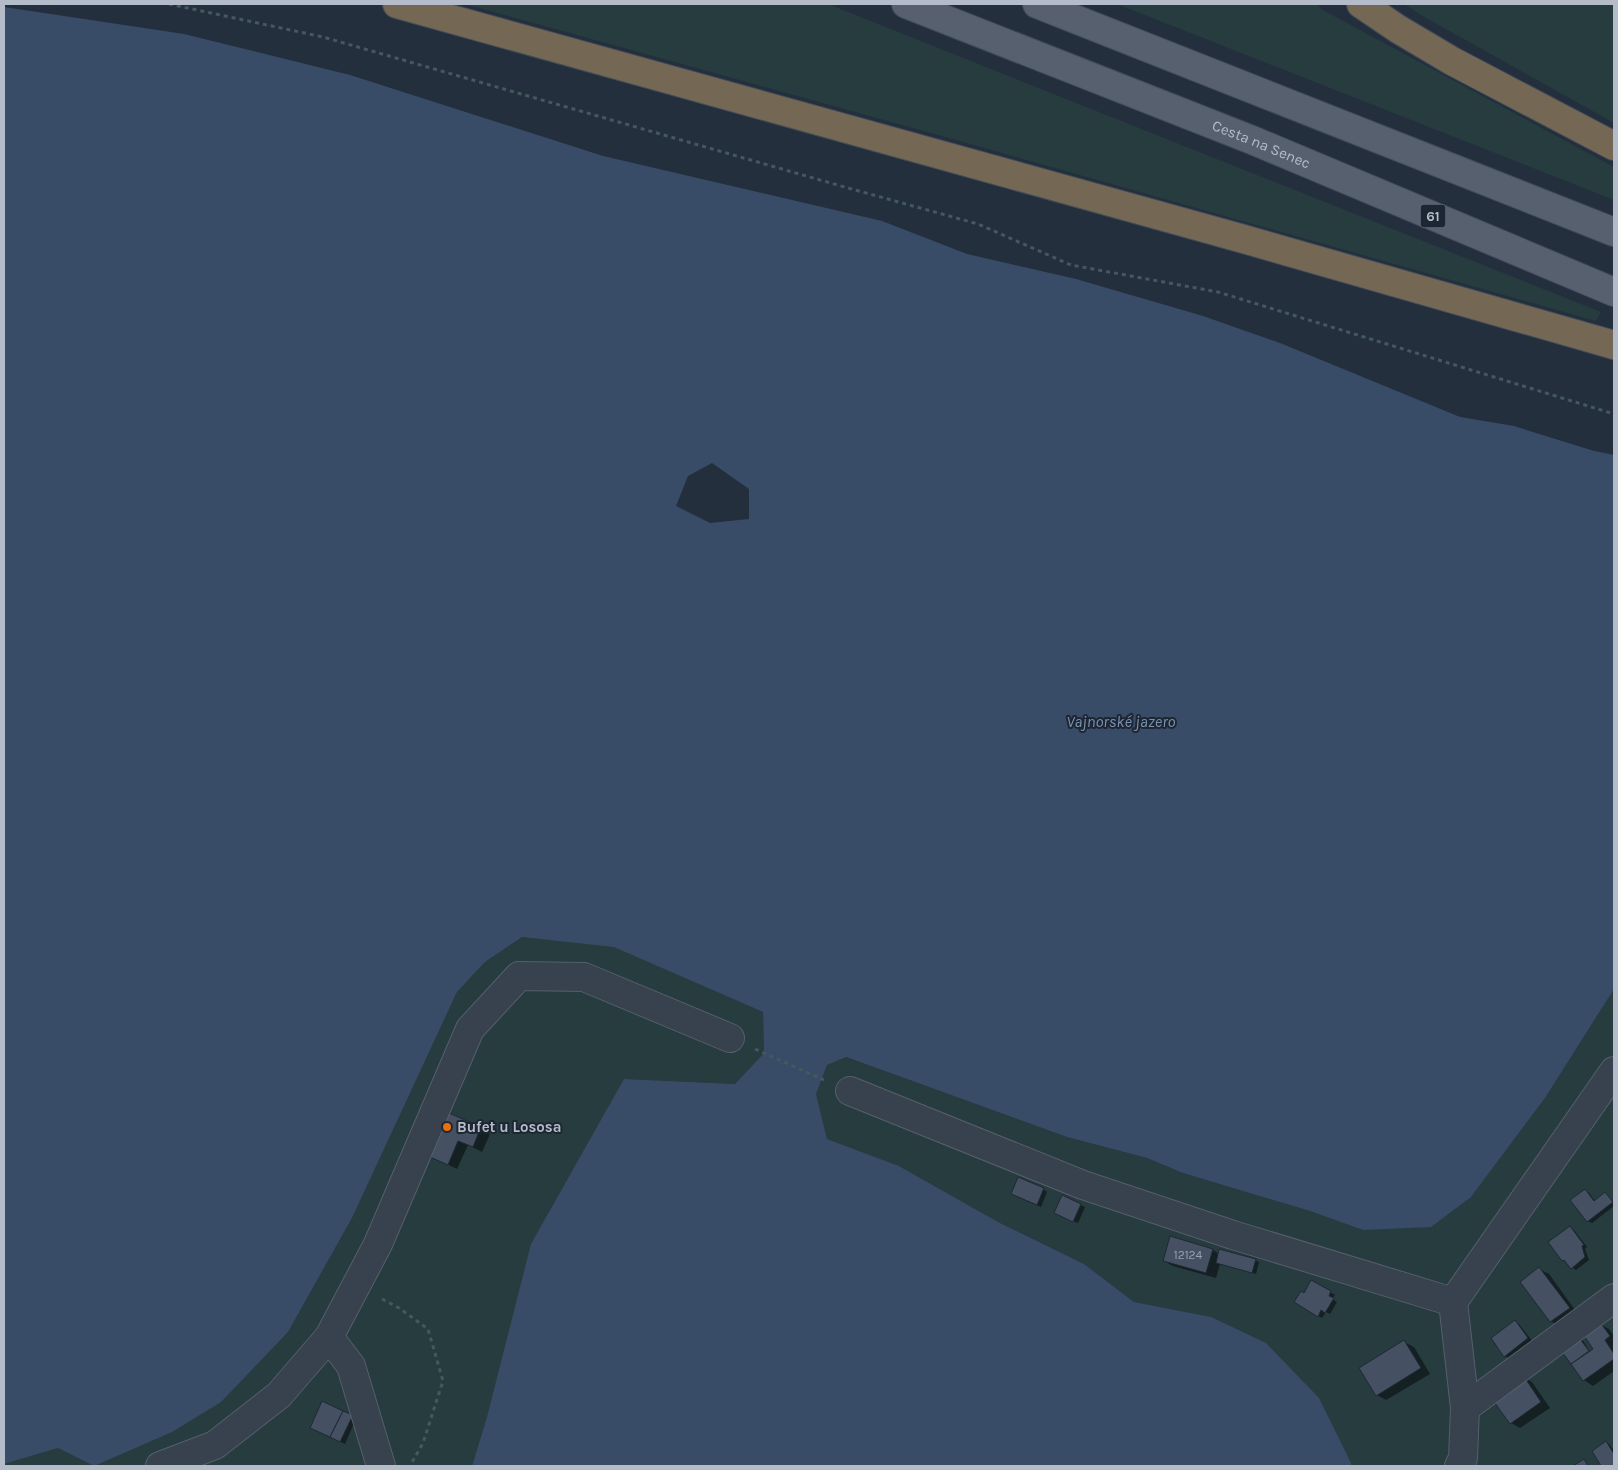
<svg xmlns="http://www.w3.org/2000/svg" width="1618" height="1470" font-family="Karla,sans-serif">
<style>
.green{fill:#263c3f}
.water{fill:#394c67;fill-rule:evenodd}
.shadow{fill:#0007}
.building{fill:#455162;stroke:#1f2835}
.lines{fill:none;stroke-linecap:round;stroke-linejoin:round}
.minor-casing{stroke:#565f6c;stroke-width:30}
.major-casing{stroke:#414a57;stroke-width:30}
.highway-casing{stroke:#434c59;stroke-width:30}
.path{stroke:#44595c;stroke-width:3;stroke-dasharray:4 4;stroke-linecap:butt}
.minor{stroke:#38414e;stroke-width:28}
.major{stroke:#56606e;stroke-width:28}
.highway{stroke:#746855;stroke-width:28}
.food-dot{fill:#e8710a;stroke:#1d2633;stroke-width:2}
.labels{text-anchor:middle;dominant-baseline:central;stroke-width:4;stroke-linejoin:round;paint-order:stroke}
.number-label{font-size:12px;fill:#98a1af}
.shield{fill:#1d2633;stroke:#878f9c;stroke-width:1}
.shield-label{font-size:14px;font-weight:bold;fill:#b4bcc9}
.street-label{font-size:15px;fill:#b4bcc9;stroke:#1d2633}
.poi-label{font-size:15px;font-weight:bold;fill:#b4bcc9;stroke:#1d2633;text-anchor:start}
.water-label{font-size:16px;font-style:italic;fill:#7c92b1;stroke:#1d2633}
</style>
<rect width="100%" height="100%" fill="#242f3e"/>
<g class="green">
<polygon points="465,4 828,4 1601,312 1596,321 931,133"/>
<polygon points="1117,4 1317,4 1321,9 1614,167 1614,200"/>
<polygon points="1404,4 1614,4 1614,123 1421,15"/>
<polygon points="522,937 614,946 763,1012 764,1053 735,1084 624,1079 487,1417 472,1466 4,1466 4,1464 58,1448 94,1466 288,1332 352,1218 457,992 485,962"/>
<polygon points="1614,989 1614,1466 1352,1466 1350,1461 1211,1317 1134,1302 1084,1264 998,1222 899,1166 827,1139 816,1094 827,1065 845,1057 1067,1137 1147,1158 1183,1173 1310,1211 1363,1230 1471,1197 1545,1098"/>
</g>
<path class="water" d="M4 7 184 34 350 75 603 156 882 221 967 254 1076 279 1203 316 1280 343 1460 417 1514 426 1594 451 1614 455V989L1545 1098 1471 1197 1431 1227 1363 1230 1310 1211 1183 1173 1147 1158 1067 1137 846 1057 827 1065 816 1094 827 1139 899 1166 998 1222 1084 1264 1134 1302 1211 1317 1266 1343 1319 1398 1350 1461 1352 1466H472L487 1417 531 1244 624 1079 735 1084 764 1053 763 1012 614 947 522 937 485 962 457 992 352 1218 288 1332 221 1402 172 1432 94 1466 58 1448 4 1464ZM712 463 749 489V519L710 523 676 506 688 476Z"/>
<g class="shadow">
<polygon points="449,1115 490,1134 482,1152 468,1145 457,1169 432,1157"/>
<polygon points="1043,1189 1047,1192 1041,1207 1016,1196"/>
<polygon points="1585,1190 1589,1193 1595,1201 1605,1194 1614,1202 1614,1206 1592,1223 1588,1221"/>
<polygon points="1063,1197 1085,1207 1078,1223 1060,1215"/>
<polygon points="1570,1227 1574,1230 1587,1247 1585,1249 1589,1260 1576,1270 1563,1260"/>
<polygon points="1171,1238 1213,1250 1219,1254 1255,1260 1259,1262 1256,1274 1220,1264 1216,1278 1173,1266 1164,1261"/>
<polygon points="1539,1269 1549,1274 1578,1314 1560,1327 1551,1321"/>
<polygon points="1312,1281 1335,1295 1332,1299 1337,1302 1330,1314 1326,1312 1322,1318 1296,1302 1304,1294"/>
<polygon points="1515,1322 1519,1324 1532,1341 1509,1358 1504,1356"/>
<polygon points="1600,1324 1609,1329 1614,1336 1614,1371 1593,1386 1584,1380 1561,1348 1577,1337 1582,1339 1590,1352 1595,1349"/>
<polygon points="1404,1342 1414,1347 1430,1374 1386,1400 1377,1395"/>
<polygon points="1523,1377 1532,1382 1550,1408 1520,1428 1511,1423"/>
<polygon points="323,1403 356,1419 345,1444 316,1430"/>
<polygon points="1606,1442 1610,1445 1614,1451 1614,1466 1602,1466 1594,1451"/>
</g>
<g class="building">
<polygon points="449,1113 481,1127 473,1147 458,1141 448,1165 430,1157"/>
<polygon points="1018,1177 1044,1188 1037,1205 1011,1194"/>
<polygon points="1585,1189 1594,1201 1605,1192 1613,1202 1587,1222 1570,1200"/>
<polygon points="1062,1195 1081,1204 1073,1222 1054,1213"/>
<polygon points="1570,1226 1584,1245 1582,1246 1585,1257 1571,1269 1564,1260 1562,1261 1548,1242"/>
<polygon points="1170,1236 1213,1249 1206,1273 1163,1261"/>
<polygon points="1219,1249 1256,1259 1252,1273 1216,1263"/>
<polygon points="1539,1267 1570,1308 1550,1322 1520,1282"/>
<polygon points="1311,1280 1331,1291 1329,1296 1334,1298 1325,1313 1321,1310 1318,1317 1294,1302 1301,1291 1304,1293"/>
<polygon points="1515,1320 1528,1338 1504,1357 1491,1338"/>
<polygon points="1600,1322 1610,1336 1605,1340 1614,1354 1614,1359 1583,1381 1571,1364 1593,1349 1583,1334"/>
<polygon points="1577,1335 1589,1351 1571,1364 1559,1348"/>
<polygon points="1404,1340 1421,1368 1376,1396 1359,1368"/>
<polygon points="1523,1375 1541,1402 1510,1424 1492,1399"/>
<polygon points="322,1401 343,1411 330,1437 310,1428"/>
<polygon points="343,1411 353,1415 340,1442 330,1437"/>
<polygon points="1606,1441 1614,1454 1614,1466 1601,1466 1592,1451"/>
<polygon points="1584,1459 1588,1466 1573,1466"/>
</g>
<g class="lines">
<g class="minor-casing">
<g id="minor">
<polyline points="850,1091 1083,1185 1233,1235 1453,1302"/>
<polyline points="329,1337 378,1244 470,1029 519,976 584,977 730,1038"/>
<polyline points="1465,1408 1614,1298"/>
<polyline points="160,1466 215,1445 279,1395 329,1337 351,1366 381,1466"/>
<polyline points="1459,1466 1463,1458 1465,1408 1453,1302 1614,1071"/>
</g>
</g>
<g class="major-casing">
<g id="major">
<path id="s1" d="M906 4 1252 140 1614 292"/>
<polyline points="1037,4 1614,232"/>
</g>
</g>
<g class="highway-casing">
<g id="highway">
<polyline points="397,4 1240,238 1614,345"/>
<polyline points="1361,4 1398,29 1452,61 1614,146"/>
</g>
</g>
<g class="path">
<polyline points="169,4 323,37 848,188 978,224 1071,265 1218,292 1614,414"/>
<polyline points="755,1049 824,1080"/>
<polyline points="382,1299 399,1308 428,1329 443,1381 423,1443 411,1464"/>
</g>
<use href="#minor" class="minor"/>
<use href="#major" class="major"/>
<use href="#highway" class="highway"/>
</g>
<circle class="food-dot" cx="447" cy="1127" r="5"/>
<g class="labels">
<g class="number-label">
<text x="1188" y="1255">12124</text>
</g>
<rect class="shield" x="1420.5" y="204.5" width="25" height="23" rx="4"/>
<g class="shield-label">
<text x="1433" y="216">61</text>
</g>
<g class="street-label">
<text stroke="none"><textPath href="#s1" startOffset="382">Cesta na Senec</textPath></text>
</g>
<g class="poi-label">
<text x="457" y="1127">Bufet u Lososa</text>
</g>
<g class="water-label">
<text x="1121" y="721">Vajnorské jazero</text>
</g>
</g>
<rect width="1618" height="1470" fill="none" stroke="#b4bcc9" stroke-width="10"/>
</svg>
